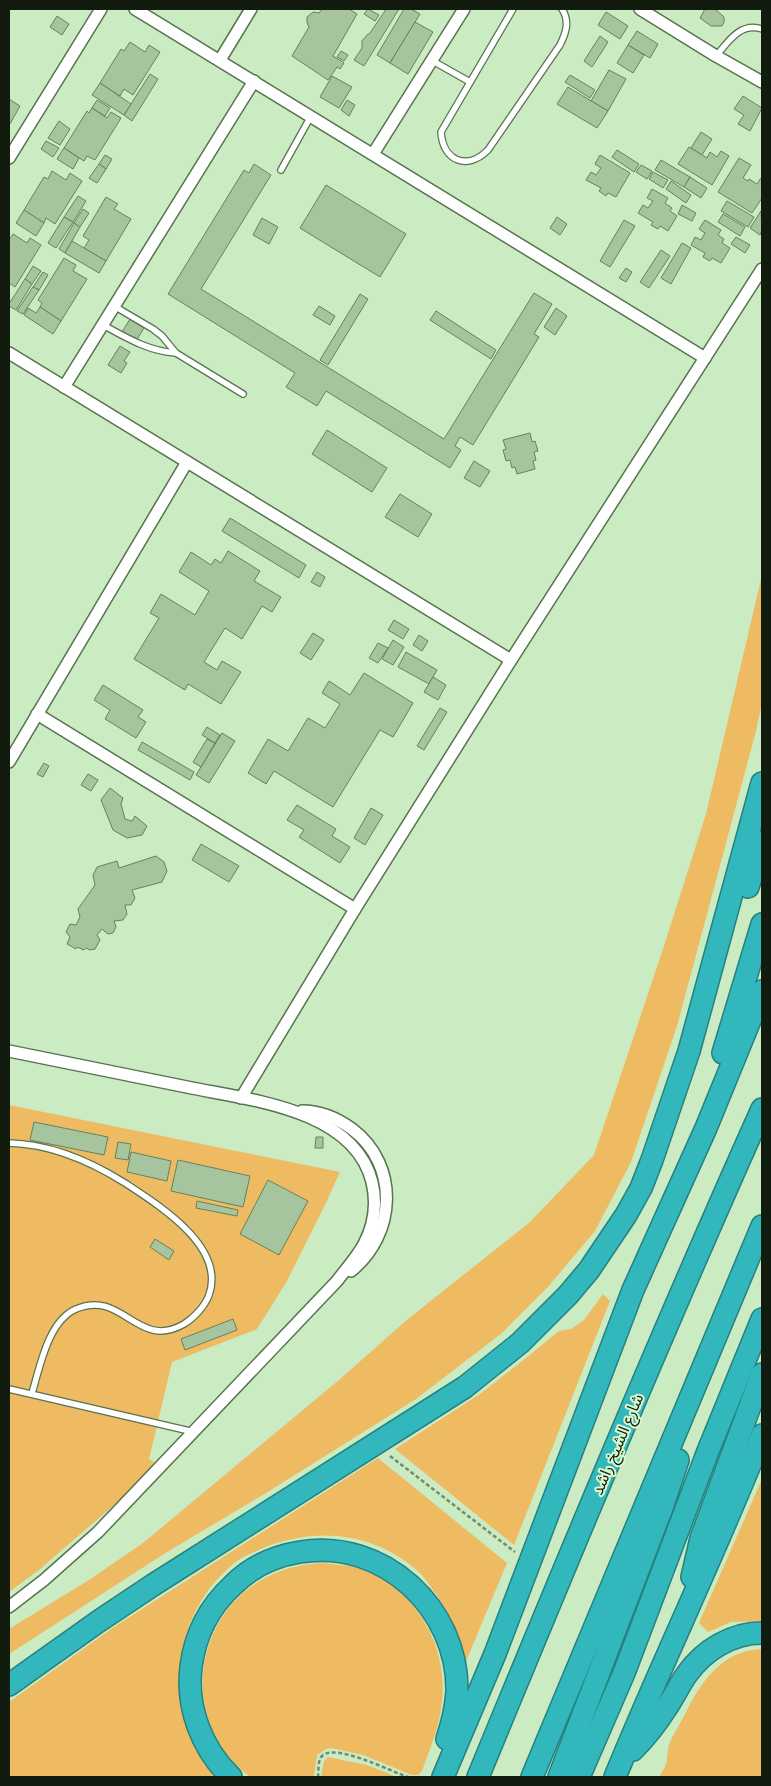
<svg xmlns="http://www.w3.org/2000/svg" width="771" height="1786" font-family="'Open Sans','Noto Sans Arabic',sans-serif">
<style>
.green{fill:#eeba62}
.building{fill:#a6c59e;stroke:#65825d}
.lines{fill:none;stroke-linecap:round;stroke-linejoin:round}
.lane-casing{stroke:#57734f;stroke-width:8}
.street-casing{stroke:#57734f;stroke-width:14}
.highway-casing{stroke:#26817f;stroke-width:24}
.path{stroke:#748a6e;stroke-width:2.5;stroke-dasharray:4 2.5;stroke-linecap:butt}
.lane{stroke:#fff;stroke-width:5.5}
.street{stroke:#fff;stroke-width:11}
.highway{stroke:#32b7bc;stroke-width:21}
.labels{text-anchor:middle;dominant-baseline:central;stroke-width:4;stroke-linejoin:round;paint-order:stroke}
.street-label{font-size:16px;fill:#111c0e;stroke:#d8f8cf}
</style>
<rect width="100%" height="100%" fill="#cbebc2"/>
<g class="green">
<polygon points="762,575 762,703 756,731 677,1026 631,1162 595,1231 547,1288 502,1333 416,1399 266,1493 167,1552 9,1654 9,1629 89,1580 143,1543 339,1380 408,1319 530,1222 594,1155 664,946 706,814"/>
<polygon points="9,1105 340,1172 323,1209 287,1281 257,1329 172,1362 149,1459 156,1464 129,1492 39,1570 9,1592"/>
<polygon points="603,1294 610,1301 514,1545 395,1449 480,1394 521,1362 559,1331 571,1329 584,1320"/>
<path d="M378 1458 507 1563 464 1666C459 1634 452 1616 433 1590 429 1584 424 1577 419 1572 374 1532 315 1526 261 1549 250 1554 239 1558 231 1566 204 1589 188 1619 182 1653 174 1700 187 1738 214 1777H9V1702L114 1627Z"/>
<polygon points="762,1479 762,1621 731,1622 708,1632 699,1623"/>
<path d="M324 1563 357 1567 391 1582 390 1584C429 1613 449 1660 441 1709 438 1730 429 1751 422 1771L418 1775H412L363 1755 331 1748 326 1749 317 1755 314 1777H250C238 1767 227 1757 219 1743 185 1687 206 1608 265 1578 284 1568 303 1564 324 1563Z"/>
<path d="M762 1649V1777H659C661 1773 665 1768 666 1764 668 1758 667 1751 669 1745 673 1734 680 1724 685 1714 701 1682 722 1650 762 1649Z"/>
<polygon points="328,1757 367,1765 397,1777 321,1777 324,1761"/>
</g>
<g class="building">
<polygon points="322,9 349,9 357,14 333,56 344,63 340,69 337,67 328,80 292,56 309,27 307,23 307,17 313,12 319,13"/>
<polygon points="368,9 379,15 375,21 364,14"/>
<polygon points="385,9 399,9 364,66 354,60 362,48 362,41 367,35 370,33 385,11"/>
<polygon points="404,9 411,9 420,14 390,63 377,55"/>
<polygon points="705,9 715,9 724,17 724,22 722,26 711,26 700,18"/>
<polygon points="606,12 628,26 620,39 598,25"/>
<polygon points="57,16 69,24 62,35 50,27"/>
<polygon points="415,22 433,32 408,74 390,63"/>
<polygon points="637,31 658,44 650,58 628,45"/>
<polygon points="600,36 608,42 592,67 584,61"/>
<polygon points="130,42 145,52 149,45 160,52 133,95 124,89 120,96 100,83 121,49 124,51"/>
<polygon points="628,45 644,55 633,73 617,63"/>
<polygon points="341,51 348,55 344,61 337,57"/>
<polygon points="609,70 626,79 608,111 591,101"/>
<polygon points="150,74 158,79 132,121 124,115"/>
<polygon points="570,75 595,90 590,98 565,82"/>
<polygon points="332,76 352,87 339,108 320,97"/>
<polygon points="100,83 131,104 124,115 92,95"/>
<polygon points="568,87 608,111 597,128 557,104"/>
<polygon points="743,96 762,108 750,131 738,124 744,115 734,109"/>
<polygon points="9,99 20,106 10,124 9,123"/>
<polygon points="97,100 110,108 105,116 92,108"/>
<polygon points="347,100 355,105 349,116 341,110"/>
<polygon points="92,108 107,118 111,112 121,118 95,160 87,156 84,161 64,148 87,111 89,113"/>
<polygon points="59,121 70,129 60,145 48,138"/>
<polygon points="701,132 712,139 702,155 691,148"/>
<polygon points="46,141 59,148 53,157 41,149"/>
<polygon points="689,147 707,158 710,152 717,157 721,151 729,156 712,185 678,164"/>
<polygon points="64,148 79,158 73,169 57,159"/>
<polygon points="617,150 639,164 634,172 612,157"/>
<polygon points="105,155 112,159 106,169 99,164"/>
<polygon points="600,155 630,173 616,197 608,193 606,196 599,191 601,188 586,180 591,172 596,175 601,168 595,164"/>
<polygon points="739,158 751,165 743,178 748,181 749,179 757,184 761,178 762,179 762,198 752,213 718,192"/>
<polygon points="661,160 690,177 684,187 655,170"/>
<polygon points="99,164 106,169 97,183 89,178"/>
<polygon points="254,164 271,175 201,289 444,439 534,293 552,304 534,334 539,337 473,445 460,437 455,446 461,450 450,468 326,391 317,406 286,387 295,373 168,294 244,170 249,173"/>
<polygon points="641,165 652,171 647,179 636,172"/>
<polygon points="52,171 66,180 70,173 82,181 55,224 46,218 44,223 24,210 44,177 48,179"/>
<polygon points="653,172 668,180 663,188 649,179"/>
<polygon points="690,177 707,188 701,198 684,187"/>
<polygon points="671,181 691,195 686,203 666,189"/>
<polygon points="326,185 406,234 380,277 300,228"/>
<polygon points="652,189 668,198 665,203 672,208 670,211 677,216 668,231 660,226 658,229 651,225 653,222 638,213 643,205 648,208 653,201 647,198"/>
<polygon points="78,196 86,201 73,222 64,217"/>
<polygon points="106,197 118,204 114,209 131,219 106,261 84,248 89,240 83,236"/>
<polygon points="727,201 754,217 748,227 721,211"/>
<polygon points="682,205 696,213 692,221 678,214"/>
<polygon points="83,209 89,213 80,227 74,223"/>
<polygon points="24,210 44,223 36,236 16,223"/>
<polygon points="761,211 762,230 760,235 750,228"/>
<polygon points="723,214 745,227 740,236 718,222"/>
<polygon points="64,217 73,222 56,248 48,243"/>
<polygon points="557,217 567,224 560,235 550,228"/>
<polygon points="262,218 278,227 269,244 253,235"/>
<polygon points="624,220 635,226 610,267 600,261"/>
<polygon points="705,220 721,230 718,235 724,239 722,243 730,248 721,263 712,258 710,261 703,257 705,253 691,245 695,237 701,240 705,233 699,229"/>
<polygon points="74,223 80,227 65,253 59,249"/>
<polygon points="13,234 27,243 30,238 41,245 15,287 9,283 9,240"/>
<polygon points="736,237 750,245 745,253 731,244"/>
<polygon points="72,241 106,261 99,273 65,253"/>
<polygon points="682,243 691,248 671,284 661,278"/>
<polygon points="661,250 670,256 649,288 640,282"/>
<polygon points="64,258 76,265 73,271 87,279 61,321 40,307 42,303 38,300"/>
<polygon points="33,266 41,271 32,284 25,279"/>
<polygon points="626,268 632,272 626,282 619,278"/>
<polygon points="43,272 48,275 39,290 33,287"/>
<polygon points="25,279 32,284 16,310 9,306 9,304"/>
<polygon points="33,287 39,290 23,314 17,311"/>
<polygon points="360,294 368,299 328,365 320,360"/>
<polygon points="319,306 335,316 330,325 313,315"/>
<polygon points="40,307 61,321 53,334 24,315 28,308 36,313"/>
<polygon points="556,308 567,316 555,335 544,327"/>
<polygon points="436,311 496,350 491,359 430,320"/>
<polygon points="130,319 144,328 136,341 122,332"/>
<polygon points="120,346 130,352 124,361 127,363 121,373 108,365"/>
<polygon points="327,430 387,468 372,492 312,454"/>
<polygon points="530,433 532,442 535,441 538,451 534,452 536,460 533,461 535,469 517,474 515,467 512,468 510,460 506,461 503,450 506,449 503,440"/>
<polygon points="474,461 490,471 480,487 464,478"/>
<polygon points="400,494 432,514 418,537 385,517"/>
<polygon points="230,518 306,565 299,578 222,531"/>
<polygon points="228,551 260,571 254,581 281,597 272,612 262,606 242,639 225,628 204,662 217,670 222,661 241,672 221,704 188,684 185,690 134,659 159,618 150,613 161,594 195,615 209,591 179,572 191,552 211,565 215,559 221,563"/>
<polygon points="317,572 325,577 320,587 311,582"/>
<polygon points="394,620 409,629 403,639 388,630"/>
<polygon points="313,633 324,640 311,660 300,653"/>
<polygon points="419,635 428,641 422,651 413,645"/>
<polygon points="393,640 404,647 393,665 382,659"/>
<polygon points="378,643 388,648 378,663 369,658"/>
<polygon points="406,652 437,670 429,684 398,667"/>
<polygon points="364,673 413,703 393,737 380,730 333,807 274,771 266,784 248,773 268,739 288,751 308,718 325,728 340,704 322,693 329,681 350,695"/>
<polygon points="433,677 446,685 438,700 424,692"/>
<polygon points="103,685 143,710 138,717 146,722 136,738 105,719 110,710 94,700"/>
<polygon points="440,708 447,712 424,750 417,746"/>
<polygon points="207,727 220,735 215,743 202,735"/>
<polygon points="222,733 235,741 209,783 196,775"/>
<polygon points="207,739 215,743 201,767 193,762"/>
<polygon points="142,742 194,772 190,780 138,750"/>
<polygon points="44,763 49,766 43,777 37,774"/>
<polygon points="88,774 98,780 91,791 81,785"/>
<polygon points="110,788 123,798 121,804 125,819 132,821 135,816 147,826 142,835 127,838 113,830 101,800"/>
<polygon points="297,805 336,829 332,836 350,847 340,863 299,837 304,830 287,820"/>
<polygon points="371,808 383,815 365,845 354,838"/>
<polygon points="201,844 239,866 229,882 192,860"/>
<polygon points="156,856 164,862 167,871 162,882 132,890 135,898 131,905 125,905 127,914 123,920 114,921 116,927 113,933 108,934 102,929 97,935 100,940 95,949 90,950 86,948 84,950 77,947 76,949 67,944 70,937 66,932 70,924 76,925 80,917 78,909 95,885 93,875 97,867 117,861 119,868"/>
<polygon points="34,1122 108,1137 104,1155 30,1140"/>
<polygon points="316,1137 323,1137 323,1148 315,1148"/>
<polygon points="118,1142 131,1144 128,1160 115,1158"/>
<polygon points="131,1152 171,1161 167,1181 127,1172"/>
<polygon points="178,1160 250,1176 243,1207 171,1191"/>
<polygon points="268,1180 308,1201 279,1255 240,1234"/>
<polygon points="197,1201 238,1210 237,1216 196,1208"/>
<polygon points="155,1239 174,1251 169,1260 150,1247"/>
<polygon points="233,1319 237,1330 185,1350 181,1339"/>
</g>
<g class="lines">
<g class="lane-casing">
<g id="lane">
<path d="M513 9 441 132C443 161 467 171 488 150L560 45C566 33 570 21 562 9"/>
<path d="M716 56C728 42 740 22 762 29"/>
<polyline points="431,60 470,82"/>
<polyline points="281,170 311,116"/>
<polyline points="114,306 153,329 162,336 176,353 243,394"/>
<path d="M103 325C127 338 148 351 176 353"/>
<path d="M9 1143C51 1144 90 1161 125 1183 160 1206 226 1247 209 1295 205 1306 194 1318 184 1324 137 1351 123 1289 76 1309 48 1321 40 1367 32 1393"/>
<polyline points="9,1389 194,1432"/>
</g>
</g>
<g class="street-casing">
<g id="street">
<polyline points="135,9 705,358"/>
<polyline points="640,9 716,56 762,82"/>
<polyline points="220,60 251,9"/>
<polyline points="373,154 464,9"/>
<polyline points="9,158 101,9"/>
<polyline points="9,353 511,660"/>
<polyline points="64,387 254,81"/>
<polyline points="37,714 355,909"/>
<polyline points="9,762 187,462"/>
<path d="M9 1051C68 1063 128 1075 187 1087 249 1100 354 1109 372 1182 377 1203 374 1225 364 1244 357 1257 346 1269 337 1281L98 1532 44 1580 9 1607"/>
<polyline points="241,1098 355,909 511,660 762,269"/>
<path d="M302 1111C321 1111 337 1118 352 1129 400 1165 396 1235 351 1271"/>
</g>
</g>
<g class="highway-casing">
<g id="highway">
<polyline points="748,887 762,842"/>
<polyline points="723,1053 762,924"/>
<polyline points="692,1577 701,1538 710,1514 762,1374"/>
<polyline points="9,1685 99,1621 153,1585 465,1387 520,1343 568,1295 589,1270 626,1215 641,1188 652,1160 689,1051 762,783"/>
<path d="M633 1750C646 1737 657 1723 667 1707 674 1697 679 1685 687 1674 704 1650 732 1633 762 1633"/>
<path d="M231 1777C202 1749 186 1708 191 1667 195 1635 209 1607 233 1585 251 1567 275 1556 300 1552 383 1538 458 1608 457 1691 456 1708 452 1724 447 1739"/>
<polyline points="443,1777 495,1654 633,1290 706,1128 762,991"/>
<path d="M478 1777C570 1554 663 1330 762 1109"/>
<polyline points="532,1777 762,1226"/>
<polyline points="559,1777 662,1508 678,1460"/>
<polyline points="579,1777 624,1673 708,1451 762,1319"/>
<path d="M615 1777C662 1662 716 1551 762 1435"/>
</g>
</g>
<g class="path">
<polyline points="390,1456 515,1552"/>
<path d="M318 1777C319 1770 317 1760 323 1755 338 1744 392 1772 408 1777"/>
</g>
<use href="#lane" class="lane"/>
<use href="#street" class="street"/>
<use href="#highway" class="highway"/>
</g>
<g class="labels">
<g class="street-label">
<text transform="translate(617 1444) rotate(-67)">شارع الشيخ راشد</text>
</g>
</g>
<rect width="771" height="1786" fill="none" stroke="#111c0e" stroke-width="20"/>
</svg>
